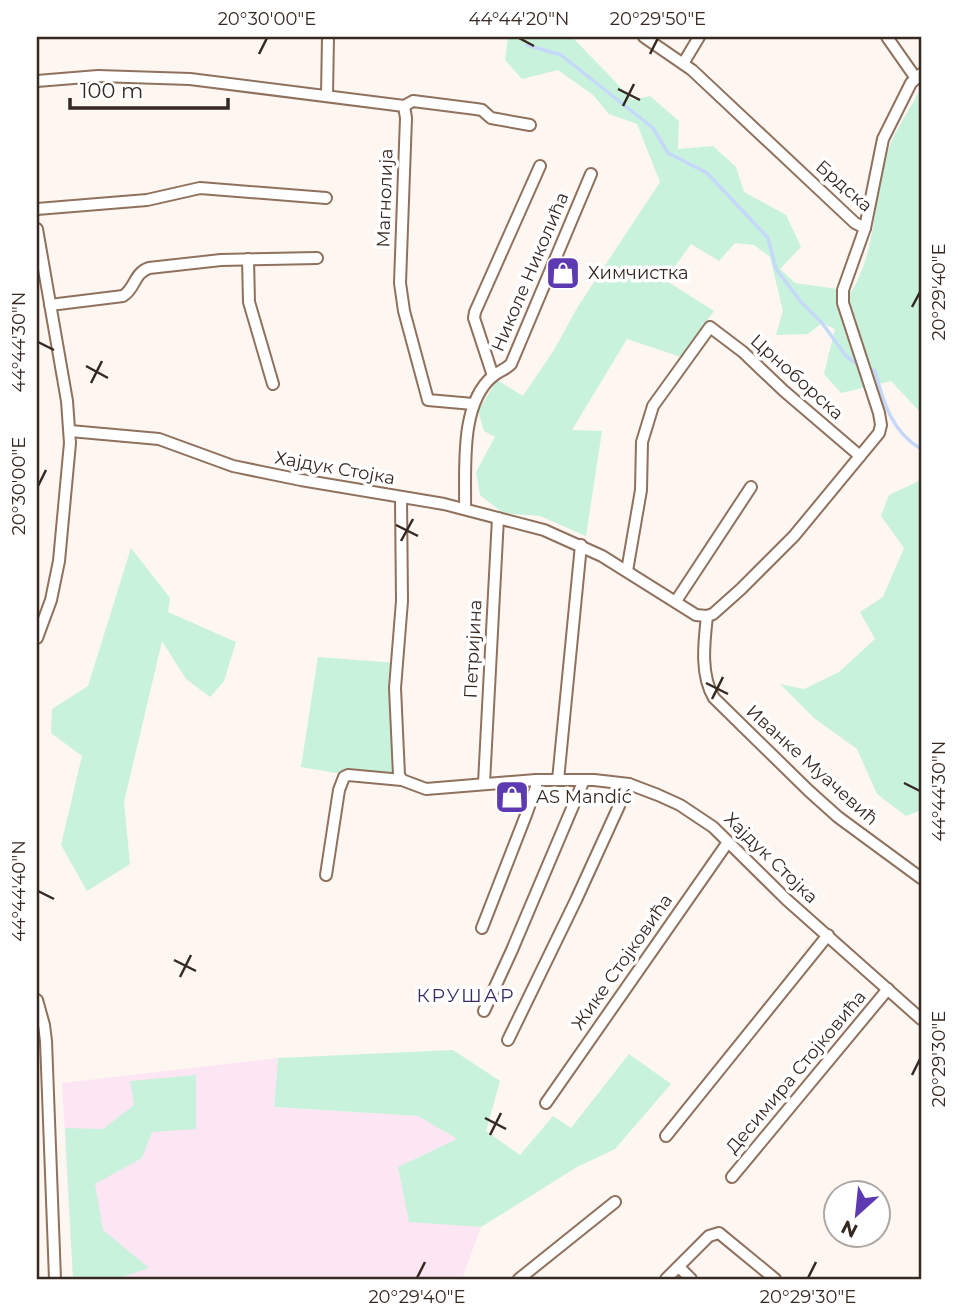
<svg xmlns="http://www.w3.org/2000/svg" width="958" height="1316" font-family="Montserrat,sans-serif">
<style>
.commercial{fill:#fde6f4}
.green{fill:#c9f2dc}
.lines{fill:none;stroke-linecap:round;stroke-linejoin:round}
.stream{stroke:#c5d8f9;stroke-width:3.5}
.minor-casing{stroke:#90715d;stroke-width:14}
.minor{stroke:#fff;stroke-width:10}
.ticks{fill:none;stroke:#362921;stroke-width:2.5}
.labels{text-anchor:middle;dominant-baseline:central;stroke-width:7;stroke-linejoin:round;paint-order:stroke}
.street-label{font-size:18px;fill:#362921;stroke:#fff}
.poi-label{font-size:18px;fill:#362921;stroke:#fff;text-anchor:start}
.neighbourhood-label{font-size:19px;letter-spacing:2px;fill:#3a2b67;stroke:#fff}
.neatline{fill:none;stroke:#362921;stroke-width:2.5}
.ticks-label{font-size:18px;text-anchor:middle;fill:#362921}
</style>
<rect width="100%" height="100%" fill="#fdf6f1"/>
<polygon class="commercial" points="278,1058 274,1107 418,1116 458,1139 398,1167 409,1221 481,1227 462,1279 73,1279 62,1083"/>
<g class="green">
<path d="M508 37H572L633 100 650 96 679 121 678 149 713 146 736 167 744 192 786 215 801 247 780 269 795 283 852 291C880 242 871 195 890 145 898 125 912 107 921 87V413L891 381 841 393 824 374 835 329 822 323 808 334 776 335 783 311 770 257 754 245 735 243 719 261 691 244 665 280 714 311 681 357 627 339 572 430 602 431 586 536 540 516 503 513 480 495 476 472 495 437 484 431 478 411 497 380 523 396 554 350 577 308 660 182 637 124 609 114 593 95 558 70 522 79 505 60Z"/>
<polygon points="921,480 921,810 906,816 877,794 857,749 814,718 780,684 804,689 839,672 875,639 860,612 883,597 904,548 881,516 889,495"/>
<polygon points="131,548 170,598 168,612 236,642 224,681 210,697 186,679 162,641 124,802 130,864 87,891 61,845 82,756 51,733 52,709 88,686"/>
<polygon points="318,657 397,663 399,775 348,775 301,767"/>
<polygon points="453,1050 500,1081 486,1131 520,1155 553,1116 571,1128 629,1054 671,1084 615,1149 577,1167 481,1227 409,1222 398,1167 457,1139 418,1116 274,1107 278,1058"/>
<polygon points="196,1075 196,1129 152,1132 142,1158 95,1184 103,1230 149,1268 117,1279 73,1279 65,1128 103,1129 134,1105 130,1081"/>
</g>
<g class="lines">
<g class="stream">
<polyline points="527,45 561,55 653,128 668,153 707,173 768,238 776,269 801,302 822,323 846,356 861,367"/>
<path d="M869 369 875 371C883 402 892 432 921 449"/>
</g>
<g class="minor-casing">
<g id="minor">
<polyline points="644,37 692,70 855,223 865,228"/>
<polyline points="887,37 915,77"/>
<polyline points="684,62 699,37"/>
<polyline points="37,81 98,76 190,79 404,106 413,101 476,109 482,110 491,118 530,125"/>
<polyline points="327,95 328,37"/>
<polyline points="404,106 406,118 400,283 404,311 428,400 473,404"/>
<polyline points="37,209 147,200 200,188 326,198"/>
<polyline points="37,229 67,401 70,443 59,561 51,600 37,638"/>
<polyline points="248,259 249,302 273,384"/>
<path d="M50 305 123 296C135 289 134 273 149 268L221 260 317 258"/>
<polyline points="493,376 474,318 475,312 540,166"/>
<polyline points="70,431 159,439 233,466 301,480 444,504 544,530 602,556 696,615 707,616"/>
<polyline points="401,498 402,601 395,688 399,775 402,780"/>
<path d="M465 509C466 470 459 404 493 376 499 371 505 370 511 364L591 174"/>
<polyline points="627,571 641,490 642,442 653,406 710,327 743,352 784,391 860,456"/>
<polyline points="676,601 751,487"/>
<polyline points="707,616 713,614 741,589 794,536 879,433 881,425 879,413 843,303 843,290 865,228 883,139 911,83 921,74"/>
<path d="M707 616C704 643 700 675 714 698L809 791 838 817 921 878"/>
<polyline points="558,780 581,545"/>
<polyline points="484,783 498,518"/>
<polyline points="326,875 339,790 344,777 348,775 402,780 426,789 536,780 594,780 629,784 658,795 680,805 713,827 787,900 921,1019"/>
<polyline points="482,928 526,815 536,787 536,780"/>
<polyline points="37,1000 44,1025 46,1041 55,1279"/>
<polyline points="484,1011 512,950 584,780"/>
<polyline points="508,1040 576,900 629,784"/>
<polyline points="546,1103 728,842"/>
<polyline points="666,1136 828,935"/>
<polyline points="732,1177 888,989"/>
<polyline points="679,1267 691,1279"/>
<polyline points="519,1279 615,1202"/>
<polyline points="666,1279 709,1236 719,1233 775,1279"/>
</g>
</g>
<use href="#minor" class="minor"/>
</g>
<path class="ticks" d="M519 38 534 46M259 54 267 38M650 54 658 38M618 89 640 100M623 106 634 84M912 307 920 292M38 342 54 350M86 366 108 378M91 383 102 361M38 486 46 470M396 525 418 536M401 541 413 519M706 683 728 694M712 699 723 677M904 783 920 791M38 891 54 899M174 960 196 971M180 977 191 955M912 1075 920 1059M485 1118 506 1129M490 1135 501 1113M417 1278 425 1262M808 1278 816 1262"/>
<defs>
<g id="shop-square" transform="scale(1.75)"><rect x="-9" y="-9" width="18" height="18" rx="4" fill="#5e3ab2" stroke="#fff"/><path d="M-5-2.5h2.3a2.7 3.5 0 0 1 5.4 0H5L5.5 6h-11ZM-1.5-2.5h3a1.5 2.3 0 0 0-3 0Z" fill="#fff"/></g>
</defs>
<g fill-rule="evenodd">
<use href="#shop-square" x="563" y="273"/>
<use href="#shop-square" x="512" y="797"/>
</g>
<g class="labels">
<g class="street-label">
<text transform="translate(844 186) rotate(41)">Брдска</text>
<text transform="translate(385 198) rotate(-88)">Магнолија</text>
<text transform="translate(530 272) rotate(-67)">Николе Николића</text>
<text transform="translate(797 377) rotate(42)">Црноборска</text>
<text transform="translate(335 468) rotate(10)">Хајдук Стојка</text>
<text transform="translate(473 649) rotate(-87)">Петријина</text>
<text transform="translate(812 765) rotate(42)">Иванке Муачевић</text>
<text transform="translate(771 858) rotate(44)">Хајдук Стојка</text>
<text transform="translate(622 962) rotate(-55)">Жике Стојковића</text>
<text transform="translate(796 1072) rotate(-50)">Десимира Стојковића</text>
</g>
<g class="poi-label">
<text x="588" y="273">Химчистка</text>
<text x="536" y="797">AS Mandić</text>
</g>
<g class="neighbourhood-label">
<text x="466" y="995">КРУШАР</text>
</g>
</g>
<rect width="958" height="1316" fill="none" stroke="#ffffff" stroke-width="77"/>
<g transform="translate(857 1214) rotate(207)"><circle r="33" fill="#ffffff" stroke="#afa9a6" stroke-width="2"/>
<path d="M0-5L12 26L0 18L-12 26Z" fill="#5e3ab2"/>
<text y="-10" font-size="19" font-weight="bold" text-anchor="middle" fill="#362921">N</text>
</g>
<path d="M70 98v10h158v-10" fill="none" stroke="#362921" stroke-width="3.5"/>
<text x="80" y="98" font-size="21" fill="#362921" stroke="#ffffff" stroke-width="5" paint-order="stroke">100 m</text>
<rect x="38" y="38" width="882" height="1240" class="neatline"/>
<g class="ticks-label">
<text x="267" y="25">20°30'00"E</text>
<text x="519" y="25">44°44'20"N</text>
<text x="658" y="25">20°29'50"E</text>
<text transform="translate(939 292) rotate(-90)" y="6">20°29'40"E</text>
<text transform="translate(19 342) rotate(-90)" y="6">44°44'30"N</text>
<text transform="translate(19 486) rotate(-90)" y="6">20°30'00"E</text>
<text transform="translate(939 791) rotate(-90)" y="6">44°44'30"N</text>
<text transform="translate(19 891) rotate(-90)" y="6">44°44'40"N</text>
<text transform="translate(939 1059) rotate(-90)" y="6">20°29'30"E</text>
<text x="417" y="1303">20°29'40"E</text>
<text x="808" y="1303">20°29'30"E</text>
</g>
</svg>
